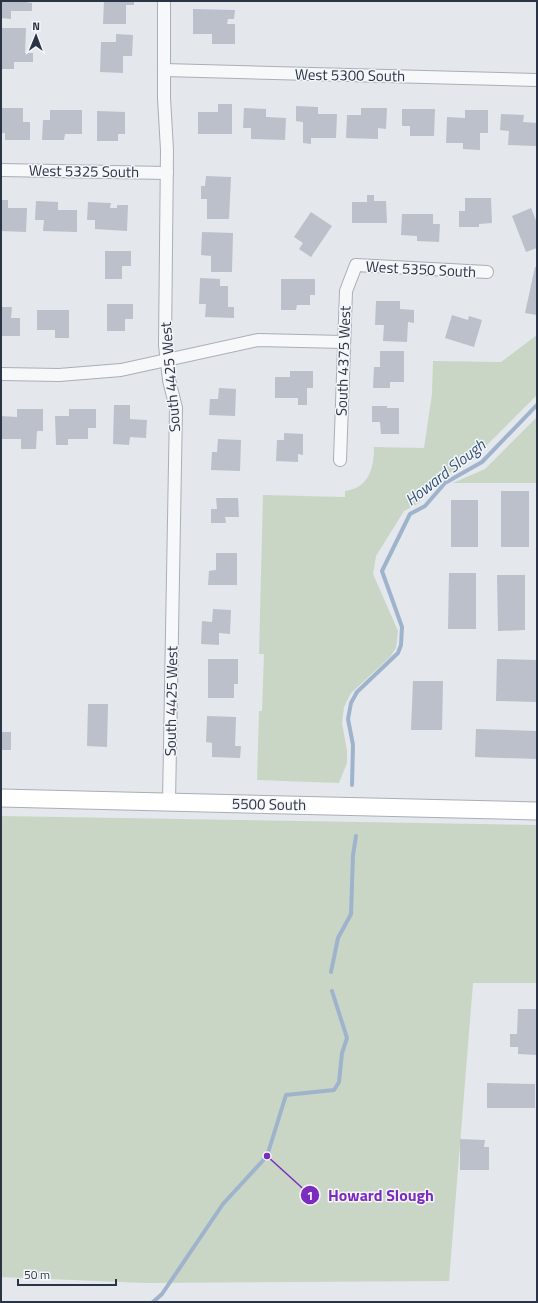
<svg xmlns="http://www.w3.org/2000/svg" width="538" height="1303" font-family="'Titillium Web',sans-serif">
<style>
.green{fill:#c9d6c5}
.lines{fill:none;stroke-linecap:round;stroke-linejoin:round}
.stream{stroke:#9fb4cc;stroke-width:4}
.building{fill:#bbc0ca}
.minor-casing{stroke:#a9aeb7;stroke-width:14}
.secondary-casing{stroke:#a9aeb7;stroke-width:19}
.minor{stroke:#f7f8fa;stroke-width:12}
.secondary{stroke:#fff;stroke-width:17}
.labels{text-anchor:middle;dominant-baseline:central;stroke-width:3;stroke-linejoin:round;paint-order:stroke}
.street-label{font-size:15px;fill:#2b3445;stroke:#f4f6f9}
.water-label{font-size:16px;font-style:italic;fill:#34527a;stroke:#f4f6f9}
.leader{fill:none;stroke:#7b2cbf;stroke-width:1.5}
.callout-dot{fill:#7b2cbf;stroke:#f4f6f9;stroke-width:1.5}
.mark-label{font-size:12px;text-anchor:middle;font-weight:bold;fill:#fff}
.callout-label{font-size:16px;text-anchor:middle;font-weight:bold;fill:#7b2cbf;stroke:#f4f6f9;stroke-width:3;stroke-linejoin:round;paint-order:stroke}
</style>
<rect width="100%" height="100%" fill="#e4e7ec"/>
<g class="green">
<path d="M537 335V395L479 453 444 477 421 499 419 503 404 511 376 556 373 574 398 631 396 648 390 657 351 693 344 707 342 723 347 751V763L339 783 257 780 259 711H262L264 654H259L263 495 345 497V491C369 488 374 468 374 447L424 448 432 394 433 361 501 362Z"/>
<polygon points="537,417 537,483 453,483 485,469"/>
<polygon points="1,816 537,825 537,983 473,983 449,1281 145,1283 1,1277"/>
</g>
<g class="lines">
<g class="stream">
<polyline points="352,785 353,745 348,719 351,703 357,692 398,653 401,645 402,627 382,571 410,514 425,506 445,483 482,462 537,405"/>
<polyline points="331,972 338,938 351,914 353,855 356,836"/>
<polyline points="153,1302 162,1294 223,1204 267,1156 286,1095 334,1090 339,1082 342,1053 347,1038 332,991"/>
</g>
</g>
<g class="building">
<polygon points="1,1 27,1 26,2 32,3 32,11 11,11 11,19 1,18"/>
<polygon points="104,1 134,1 134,5 126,5 126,24 103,24"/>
<polygon points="193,9 235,10 234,19 228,19 227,24 235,24 235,44 212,44 212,34 193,34"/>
<polygon points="2,28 26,28 25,53 33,53 33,62 14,62 14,69 1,69"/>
<polygon points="116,34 133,35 132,56 123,56 123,73 100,72 101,42 116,42"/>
<polygon points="218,104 232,104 232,134 198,134 198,112 218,112"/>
<polygon points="296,106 318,107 318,114 337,114 336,138 311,138 311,144 303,143 303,122 296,121"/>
<polygon points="1,108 23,108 23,122 30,122 30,140 5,140 5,133 1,133"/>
<polygon points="244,108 266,109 266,117 286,118 285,140 251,139 251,128 243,128"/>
<polygon points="361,108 387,108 386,129 378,128 378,139 346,138 347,115 361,115"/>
<polygon points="402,109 435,109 434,136 410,136 410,126 402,126"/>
<polygon points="50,110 82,110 82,134 65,134 64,140 42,140 43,120 50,120"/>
<polygon points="465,110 488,110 488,133 480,133 480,150 463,149 463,143 446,143 447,117 465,118"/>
<polygon points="97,111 125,112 125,134 118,134 118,141 97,141"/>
<polygon points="501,114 524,115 523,122 537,123 537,146 508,145 509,131 500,130"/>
<polygon points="206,176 231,177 229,219 207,219 207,199 201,199 201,186 205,186"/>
<polygon points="367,195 374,195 374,201 386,201 387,223 352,223 352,202 367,202"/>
<polygon points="465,198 491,198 492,223 479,224 479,227 459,227 459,211 465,211"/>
<polygon points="1,200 8,200 8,208 27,208 26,232 1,231"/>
<polygon points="36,201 58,202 58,210 77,210 77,232 43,231 44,220 35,220"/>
<polygon points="88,202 111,203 110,208 117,208 117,205 128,205 127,231 95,229 95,220 87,220"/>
<polygon points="531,208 537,223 537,248 526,252 512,216"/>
<polygon points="311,212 332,226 311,257 299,249 303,243 294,237"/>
<polygon points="402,214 433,214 433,224 440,224 439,242 417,241 417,236 401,235"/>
<polygon points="202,232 233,233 232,272 211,272 211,256 201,255"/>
<polygon points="105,251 131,251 131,266 122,266 122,279 105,279"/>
<polygon points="535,267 537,267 537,315 525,313"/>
<polygon points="200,278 220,279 220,286 228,286 228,307 234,307 234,318 205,317 206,304 199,304"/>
<polygon points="281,279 315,279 315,295 310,295 310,305 297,305 296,310 281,310"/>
<polygon points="376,301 400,301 400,309 414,310 414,323 408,322 407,342 383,341 384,325 375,325"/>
<polygon points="107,304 133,304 133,319 125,319 125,331 107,331"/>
<polygon points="1,307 12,307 11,318 20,318 20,336 1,336"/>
<polygon points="37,310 69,310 69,338 55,338 55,330 37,330"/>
<polygon points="452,315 468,320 469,316 482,320 474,347 445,338"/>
<polygon points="380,351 404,351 404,382 390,382 390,388 373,388 374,367 380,367"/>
<polygon points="290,371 313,371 313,388 307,388 307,405 298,405 298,398 275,398 275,377 290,377"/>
<polygon points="219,388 236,389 235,416 209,415 210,399 218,399"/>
<polygon points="114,405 130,405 130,419 147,420 146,438 130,437 129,445 113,444"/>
<polygon points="372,406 387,406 387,408 399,408 399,434 381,434 380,422 372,422"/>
<polygon points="17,409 43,409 43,431 37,431 36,449 21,449 21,439 1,439 1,416 17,417"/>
<polygon points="69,409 96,409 96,428 88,428 88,439 68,439 68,445 56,445 55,416 69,416"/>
<polygon points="284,433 303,434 303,455 298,454 298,462 276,461 277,440 284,440"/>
<polygon points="218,439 241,440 240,471 211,470 212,452 217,452"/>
<rect x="501" y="491" width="28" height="56"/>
<polygon points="216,498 238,498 239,517 225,517 226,523 211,523 211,509 217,509"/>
<rect x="451" y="500" width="27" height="47"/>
<polygon points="216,553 237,553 237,585 208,585 209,571 216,570"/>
<polygon points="449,573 476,573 476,629 448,629"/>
<polygon points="497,575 525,575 525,630 498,631"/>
<polygon points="213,609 231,610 230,634 219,633 219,645 201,644 202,621 212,622"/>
<polygon points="208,659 238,659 238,684 234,684 234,698 208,698"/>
<polygon points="497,659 537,660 537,702 496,701"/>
<polygon points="413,681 443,681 442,730 411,730"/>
<polygon points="88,704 108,704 107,747 87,746"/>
<polygon points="207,716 236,717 235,746 241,746 240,758 212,757 212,743 206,742"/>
<polygon points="476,729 537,731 537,759 475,757"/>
<rect x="1" y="732" width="10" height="18"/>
<polygon points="518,1009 537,1009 537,1055 518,1054 518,1047 510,1047 510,1034 517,1034"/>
<polygon points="487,1083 535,1084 535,1108 487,1108"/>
<polygon points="460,1139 485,1140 484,1147 489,1147 489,1170 460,1170"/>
</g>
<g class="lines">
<g class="minor-casing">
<g id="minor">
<polyline points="164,1 164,98 167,150 165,345 169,380 176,408 169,802"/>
<polyline points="164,70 537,80"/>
<polyline points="1,170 167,173"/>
<polyline points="1,374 59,375 121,370 258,340 344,342"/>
<polyline points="340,460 346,291 356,265 487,272"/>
</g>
</g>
<g class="secondary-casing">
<polyline id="secondary" points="1,798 537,811"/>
</g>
<use href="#minor" class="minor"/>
<use href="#secondary" class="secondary"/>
</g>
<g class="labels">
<g class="street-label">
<text transform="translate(350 75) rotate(1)">West 5300 South</text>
<text transform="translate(84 171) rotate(1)">West 5325 South</text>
<text transform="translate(421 269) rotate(3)">West 5350 South</text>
<text transform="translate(343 361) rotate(-88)">South 4375 West</text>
<text transform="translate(170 377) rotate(-95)">South 4425 West</text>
<text transform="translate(171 701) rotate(-89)">South 4425 West</text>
<text transform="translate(269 804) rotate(1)">5500 South</text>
</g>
<g class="water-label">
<text transform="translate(445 472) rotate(-38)">Howard Slough</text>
</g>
</g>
<path class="leader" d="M267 1156L310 1195"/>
<g class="callout-dot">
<circle cx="267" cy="1156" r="4"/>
<circle cx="310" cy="1195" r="10"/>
</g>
<g class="mark-label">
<text x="310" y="1200">1</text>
</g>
<g class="callout-label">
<text x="381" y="1201">Howard Slough</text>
</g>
<rect width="538" height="1303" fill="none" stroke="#2b3445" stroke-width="4"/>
<g transform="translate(36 36) rotate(1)" stroke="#f4f6f9" stroke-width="3" paint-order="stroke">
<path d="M0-3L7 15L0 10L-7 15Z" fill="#2b3445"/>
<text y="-6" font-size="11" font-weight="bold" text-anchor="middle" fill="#2b3445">N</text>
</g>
<path d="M18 1279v6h98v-6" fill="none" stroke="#2b3445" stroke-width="2"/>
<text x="24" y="1279" font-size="12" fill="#2b3445" stroke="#f4f6f9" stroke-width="3" paint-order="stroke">50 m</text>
</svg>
